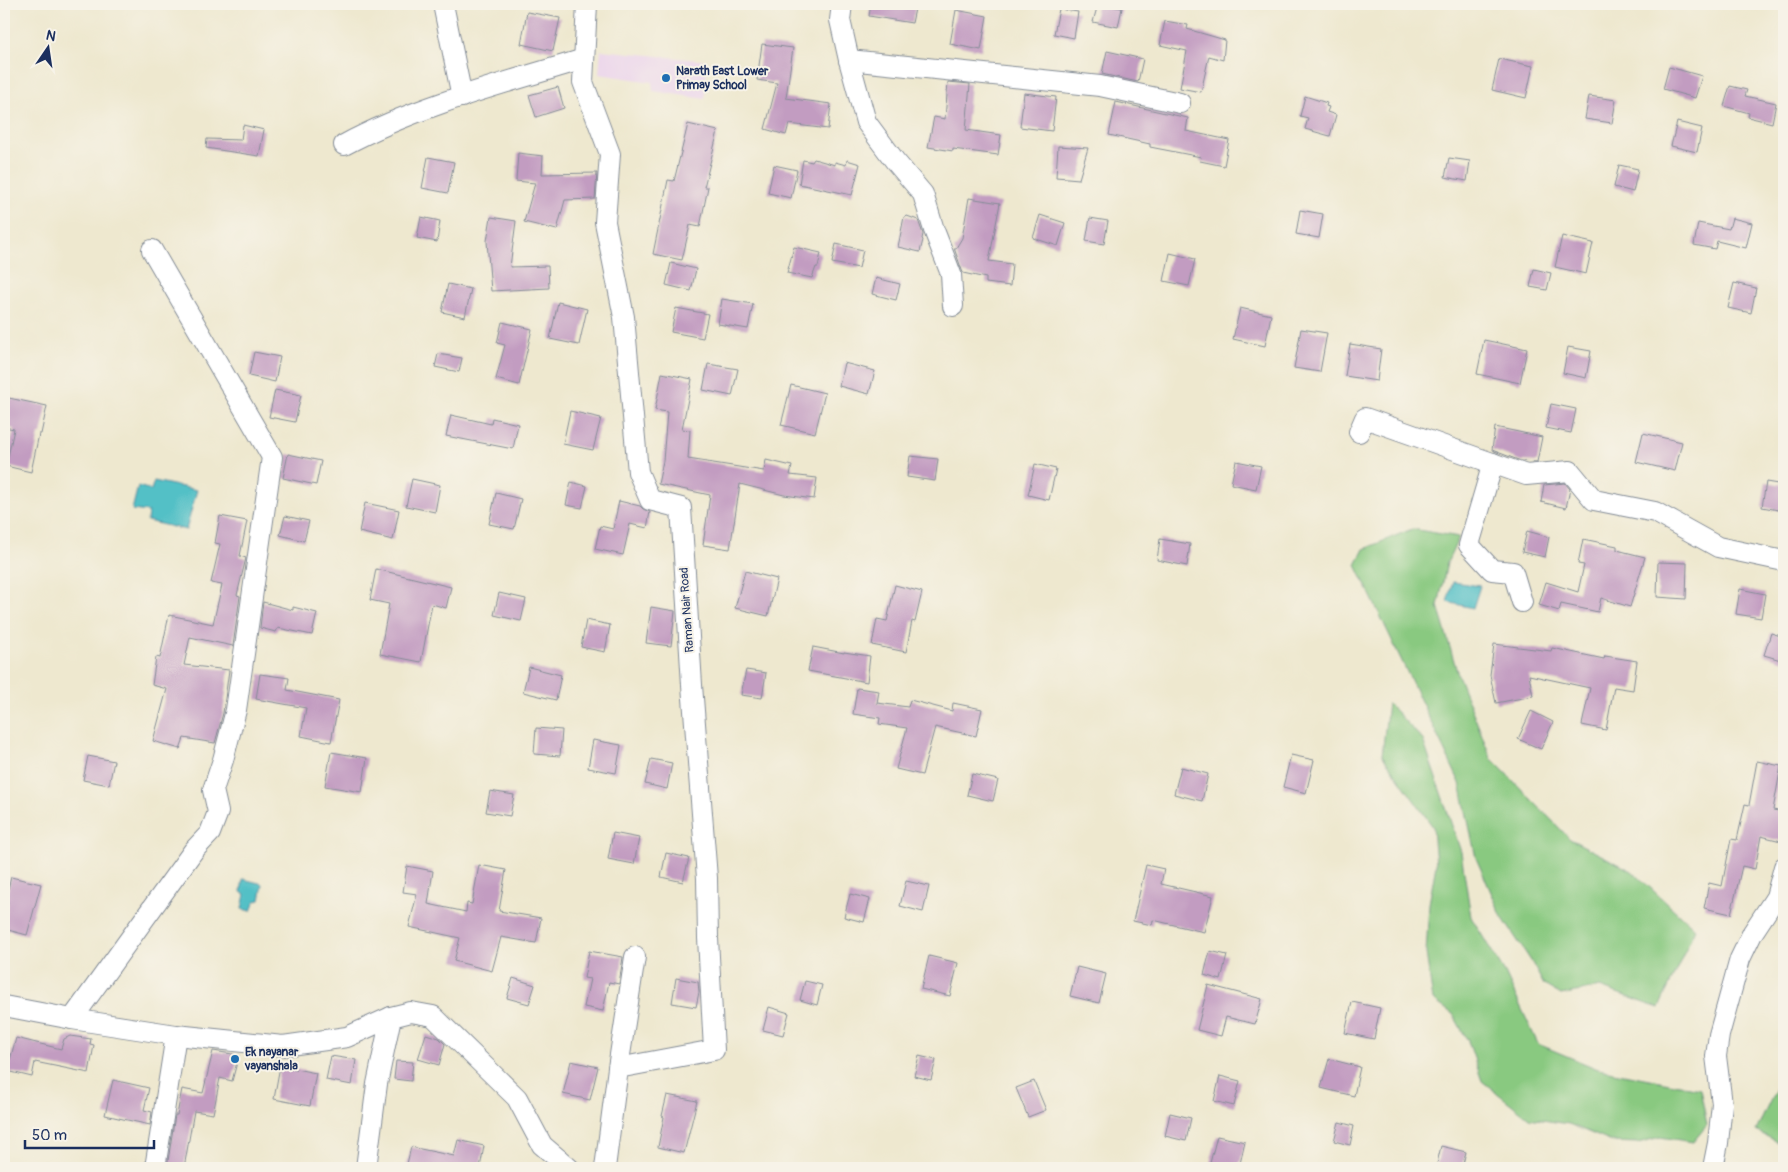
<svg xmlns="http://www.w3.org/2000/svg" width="1788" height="1172" font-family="Pangolin,sans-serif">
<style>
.built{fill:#ead1ec}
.green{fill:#89c980;stroke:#527c6f}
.water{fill:#52c0c6;stroke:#367892}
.building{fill:#c29cc1}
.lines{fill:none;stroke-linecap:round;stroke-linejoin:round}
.minor-casing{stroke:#848c96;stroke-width:22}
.minor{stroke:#fff;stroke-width:20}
.poi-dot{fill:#1f6fb2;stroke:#f7f3e8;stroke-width:2}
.labels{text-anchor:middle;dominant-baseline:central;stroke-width:4;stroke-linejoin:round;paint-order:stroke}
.poi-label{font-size:12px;font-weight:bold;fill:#1b2f5e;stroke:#f7f3e8;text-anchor:start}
.street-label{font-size:12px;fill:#1b2f5e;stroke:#f7f3e8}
</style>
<rect width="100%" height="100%" fill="#f7f3e8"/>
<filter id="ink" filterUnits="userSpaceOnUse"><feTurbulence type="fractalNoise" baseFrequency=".02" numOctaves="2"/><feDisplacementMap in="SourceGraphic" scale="10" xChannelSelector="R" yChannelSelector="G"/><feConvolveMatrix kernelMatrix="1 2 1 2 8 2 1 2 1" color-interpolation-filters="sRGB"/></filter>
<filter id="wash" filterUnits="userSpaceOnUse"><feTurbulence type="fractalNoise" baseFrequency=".0096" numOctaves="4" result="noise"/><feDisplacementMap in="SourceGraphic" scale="20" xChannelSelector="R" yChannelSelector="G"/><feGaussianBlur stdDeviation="1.12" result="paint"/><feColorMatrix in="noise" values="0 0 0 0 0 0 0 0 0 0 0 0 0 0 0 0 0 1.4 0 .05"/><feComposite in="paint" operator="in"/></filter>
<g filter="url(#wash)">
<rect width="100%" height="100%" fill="#eee8cf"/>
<polygon class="built" points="601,50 707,61 705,99 653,91 652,82 599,74"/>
<g class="green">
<polygon points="1412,529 1459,537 1447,563 1438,606 1458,675 1491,758 1570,839 1632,871 1695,929 1659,1008 1600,987 1561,995 1544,985 1531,961 1502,917 1476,858 1460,783 1356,565 1364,549"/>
<polygon points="1388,703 1423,740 1461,852 1471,917 1505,973 1538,1044 1598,1069 1700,1089 1707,1125 1693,1142 1660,1137 1638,1143 1612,1142 1569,1124 1529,1118 1482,1081 1468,1041 1453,1014 1433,1000 1426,953 1429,904 1436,865 1433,827 1382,755"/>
<polygon points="1784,1072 1784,1145 1756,1131"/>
</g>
<g class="water">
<polygon points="154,481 197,490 186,530 147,521 148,512 132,510 138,486 151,490"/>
<polygon points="1453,582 1480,586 1473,608 1447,602"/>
<polygon points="243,879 263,884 260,900 255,901 251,911 242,909 245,894 241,892"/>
</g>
<g id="blocks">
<g class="building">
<polygon points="871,4 916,4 912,23 869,16"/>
<polygon points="1098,4 1122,8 1118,27 1093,22"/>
<polygon points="1059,9 1078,12 1074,38 1054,34"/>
<polygon points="956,10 987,16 981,50 950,44"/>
<polygon points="527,12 560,18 553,51 521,44"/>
<polygon points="1165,21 1188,25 1187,29 1225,40 1223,60 1209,56 1201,92 1180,88 1187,51 1160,45"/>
<polygon points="762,44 793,48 786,98 831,104 828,129 789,124 786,135 765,129 777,83 757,80"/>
<polygon points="1107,51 1143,59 1138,82 1102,74"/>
<polygon points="1499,59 1533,66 1526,98 1492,90"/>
<polygon points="1669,67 1702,76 1695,98 1663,89"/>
<polygon points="948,82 970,84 966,130 1001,135 998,155 953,149 953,151 928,147 934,117 945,119"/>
<polygon points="1730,86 1747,90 1745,96 1776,103 1772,123 1748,117 1749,113 1724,106"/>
<polygon points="558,87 564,108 536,117 529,95"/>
<polygon points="1024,93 1056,97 1052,131 1020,127"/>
<polygon points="1305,96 1327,103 1326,106 1329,107 1327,112 1336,115 1330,136 1305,129 1308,118 1300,116"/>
<polygon points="1589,96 1616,100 1612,123 1585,119"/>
<polygon points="1116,102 1188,118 1186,131 1229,140 1224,166 1200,161 1201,157 1150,147 1150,144 1109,135"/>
<polygon points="1677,122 1702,128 1697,152 1671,146"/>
<polygon points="688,124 718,131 704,187 708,187 700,227 690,225 682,260 653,254 668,180 674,181"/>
<polygon points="243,125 264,130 259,156 206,148 207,139 241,140"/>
<polygon points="1058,146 1088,148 1079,179 1056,177"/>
<polygon points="518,153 543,156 542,174 597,173 595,199 565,200 557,230 524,222 535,183 516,181"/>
<polygon points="428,157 454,162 448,193 422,188"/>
<polygon points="1449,158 1470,161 1467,181 1445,177"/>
<polygon points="814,159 835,165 835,162 846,165 847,160 860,164 852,195 799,184 803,160 812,162"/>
<polygon points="774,165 797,170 791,198 768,193"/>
<polygon points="1619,165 1638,169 1633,192 1614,187"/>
<polygon points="969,198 1000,203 989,261 1012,264 1010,286 986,283 986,278 963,273 954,248 956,248 962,238"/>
<polygon points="1300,210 1323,214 1319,238 1296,234"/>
<polygon points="1040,215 1065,223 1058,246 1033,238"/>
<polygon points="907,216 918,220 923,234 922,239 923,240 920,252 898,247 904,217"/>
<polygon points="421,217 440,221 437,242 417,238"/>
<polygon points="491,217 516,221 510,267 548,266 549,288 491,291 487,241"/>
<polygon points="1090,218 1108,221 1104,244 1086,241"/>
<polygon points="1732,218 1752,223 1746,248 1717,241 1715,249 1694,245 1698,223 1729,229"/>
<polygon points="1562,236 1593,243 1586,274 1555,267"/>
<polygon points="836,244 863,250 859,268 832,263"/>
<polygon points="794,247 821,253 818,267 816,267 812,278 787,273"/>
<polygon points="1170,253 1195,259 1189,286 1164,281"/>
<polygon points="671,263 696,269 691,291 666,285"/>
<polygon points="1534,269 1551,273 1547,290 1530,287"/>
<polygon points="876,278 900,284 896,300 872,294"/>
<polygon points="1734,283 1756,288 1751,313 1728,308"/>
<polygon points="448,284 471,289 465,317 442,312"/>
<polygon points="722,299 753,304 748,329 718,324"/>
<polygon points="558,302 587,309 579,345 550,339"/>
<polygon points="676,308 708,314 703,338 671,332"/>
<polygon points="1240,308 1271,315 1265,346 1233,339"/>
<polygon points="502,322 532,329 519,385 496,379 505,345 497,343"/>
<polygon points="1301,329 1327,333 1320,372 1294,368"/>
<polygon points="1484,340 1527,349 1520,383 1477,374"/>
<polygon points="1350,344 1381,349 1377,381 1345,376"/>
<polygon points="1568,347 1591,351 1586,378 1563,373"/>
<polygon points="254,352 280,357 275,382 249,376"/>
<polygon points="438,354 462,358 459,372 435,367"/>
<polygon points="844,363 875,371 869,394 839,386"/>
<polygon points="708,364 738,369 732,396 703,390"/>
<polygon points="662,373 692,379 682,429 690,430 688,459 764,471 766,460 792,466 790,475 817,478 814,499 784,495 740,484 730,549 703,545 710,495 658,484 663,461 667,412 655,410"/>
<polygon points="791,385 825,393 815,433 781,425"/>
<polygon points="275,390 301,395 295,422 269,417"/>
<polygon points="4,397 47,406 41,434 39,434 31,472 6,466 14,429 4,427"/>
<polygon points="1551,404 1576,409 1571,433 1546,428"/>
<polygon points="570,411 601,418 593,450 563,444"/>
<polygon points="451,415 491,424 492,418 518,424 513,449 446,436"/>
<polygon points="1495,427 1542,437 1537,462 1521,461 1492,450"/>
<polygon points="1643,433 1682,442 1675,471 1636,462"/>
<polygon points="288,454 321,461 316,485 283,478"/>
<polygon points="910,456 938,459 935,481 907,477"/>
<polygon points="1236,461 1261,466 1256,489 1231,484"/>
<polygon points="1035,464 1056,469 1049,500 1028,495"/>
<polygon points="412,479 440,485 435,512 406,506"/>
<polygon points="571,482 587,486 582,508 566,505"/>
<polygon points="1766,482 1784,485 1784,511 1762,507"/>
<polygon points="1565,483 1570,489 1566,508 1541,502 1544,485"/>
<polygon points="496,493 521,499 514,529 489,524"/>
<polygon points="619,501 640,506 643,509 650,512 647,528 630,524 623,555 595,549 600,526 613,529"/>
<polygon points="365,503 399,510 393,540 359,532"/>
<polygon points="220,516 247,521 240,556 246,558 237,595 240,596 233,646 190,637 184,665 229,670 223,713 215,743 184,738 180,749 153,741 167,689 152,685 156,657 160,658 169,615 213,624 222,585 211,583 220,544 215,543"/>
<polygon points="285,516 309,521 304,541 280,535"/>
<polygon points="1527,531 1549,537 1545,557 1522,552"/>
<polygon points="1160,539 1190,544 1187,566 1157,560"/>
<polygon points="1583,539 1617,546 1617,550 1645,557 1630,607 1601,598 1598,612 1561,604 1559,611 1539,605 1546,582 1578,592 1584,565 1578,564"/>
<polygon points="1658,562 1687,563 1686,599 1657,597"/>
<polygon points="376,569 451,587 446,608 432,604 421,662 380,654 389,604 370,600"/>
<polygon points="745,571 777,579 768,616 735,608"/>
<polygon points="895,585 922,592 915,622 912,621 906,652 872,645 877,619 887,621"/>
<polygon points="1740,589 1765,594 1761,618 1736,614"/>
<polygon points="499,593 526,599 521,621 494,615"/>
<polygon points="263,602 293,610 293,607 317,613 312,635 278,628 276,632 260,628"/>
<polygon points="651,607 675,611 671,646 646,643"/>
<polygon points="586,620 610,625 605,652 581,647"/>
<polygon points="1771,633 1784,637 1784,661 1764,655"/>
<polygon points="1494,644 1551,651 1552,648 1604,659 1605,656 1637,661 1633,690 1614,687 1606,730 1582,725 1590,688 1529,675 1533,696 1496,703 1490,675"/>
<polygon points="813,647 844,653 844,652 870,656 867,682 808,671"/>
<polygon points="529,667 561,675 556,700 523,692"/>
<polygon points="746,670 766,673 762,698 741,695"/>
<polygon points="260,674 289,678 287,690 339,700 331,742 301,736 306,708 256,699"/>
<polygon points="857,688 879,691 877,703 908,707 910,700 952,711 953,703 982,709 976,736 935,727 922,775 896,769 907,728 879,724 880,718 853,714"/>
<polygon points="1531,711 1553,722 1541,749 1518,739"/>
<polygon points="536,728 562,730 560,756 534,754"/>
<polygon points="593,740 621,745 616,773 588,768"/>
<polygon points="331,752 367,758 362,792 325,786"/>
<polygon points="1291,755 1314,760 1306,793 1283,787"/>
<polygon points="88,756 114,761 109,785 83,780"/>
<polygon points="651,759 672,763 667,789 645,784"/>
<polygon points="1757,761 1781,766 1773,810 1784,812 1784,824 1781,841 1761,836 1755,869 1742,866 1731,914 1704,908 1709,883 1722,886 1731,839 1737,840 1745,804 1749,805"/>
<polygon points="1181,767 1208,774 1202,801 1174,794"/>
<polygon points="972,774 998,780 993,801 967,795"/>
<polygon points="490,791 514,795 510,816 486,812"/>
<polygon points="613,833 639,838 634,864 608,859"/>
<polygon points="666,853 689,858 683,882 661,877"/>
<polygon points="479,865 506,870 499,911 541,918 536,943 501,937 492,971 454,961 460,938 409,927 417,894 403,892 407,866 433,871 428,904 466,912 467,903 472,904"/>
<polygon points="1146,865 1164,869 1161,884 1213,896 1204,932 1153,920 1152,925 1133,921"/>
<polygon points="11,877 41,884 27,935 4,929 8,902 5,901"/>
<polygon points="906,881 929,886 923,912 900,906"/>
<polygon points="850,894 870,899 864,922 844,917"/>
<polygon points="589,951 623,957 619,984 609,982 603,1011 584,1007 590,979 584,978"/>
<polygon points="1210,951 1227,955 1221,980 1204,975"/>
<polygon points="929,956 958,963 950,996 921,989"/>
<polygon points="1077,967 1106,974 1099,1003 1070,996"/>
<polygon points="513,978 535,985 529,1004 507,998"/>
<polygon points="676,978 698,982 699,992 696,1007 672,1003"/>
<polygon points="805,981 822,985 817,1005 800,1000"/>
<polygon points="1208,985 1262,999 1255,1024 1226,1017 1221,1036 1197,1030"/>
<polygon points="1352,1002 1380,1008 1374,1039 1345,1033"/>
<polygon points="769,1007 789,1013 783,1035 763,1030"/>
<polygon points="426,1034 439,1038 445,1044 439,1065 418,1059"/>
<polygon points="70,1036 91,1039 90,1044 94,1045 89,1073 35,1062 32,1077 7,1071 16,1038 61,1049 64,1039"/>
<polygon points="213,1051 239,1055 232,1081 220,1078 213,1114 194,1111 184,1168 167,1168 175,1115 177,1115 182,1089 203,1093"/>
<polygon points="331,1056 356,1060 352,1085 326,1080"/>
<polygon points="919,1056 936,1060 931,1080 914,1076"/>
<polygon points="1329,1059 1360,1067 1354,1096 1321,1088"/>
<polygon points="396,1061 413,1062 411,1081 394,1079"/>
<polygon points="571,1061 598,1067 590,1100 563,1094"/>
<polygon points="280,1066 316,1073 310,1106 274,1099"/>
<polygon points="1220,1076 1240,1081 1234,1106 1214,1101"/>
<polygon points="113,1080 149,1088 144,1110 152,1112 150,1125 105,1115"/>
<polygon points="1034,1081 1046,1110 1028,1117 1016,1088"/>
<polygon points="667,1095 697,1101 684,1153 658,1147 664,1117 662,1116"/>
<polygon points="1170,1113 1191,1118 1186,1141 1165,1136"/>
<polygon points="1339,1122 1354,1126 1350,1145 1334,1141"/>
<polygon points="1217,1136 1245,1142 1239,1168 1230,1168 1210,1163"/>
<polygon points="458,1140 484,1146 480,1168 406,1168 411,1147 454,1156"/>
<polygon points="1441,1146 1466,1152 1462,1168 1436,1168"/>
</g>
</g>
</g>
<g filter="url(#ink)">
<use href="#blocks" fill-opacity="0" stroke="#848c96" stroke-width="1"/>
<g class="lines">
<g class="minor-casing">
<g id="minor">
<polyline points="443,4 462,97"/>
<polyline points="587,4 583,82 610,154 605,222 624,317 638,472 650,500 681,508 692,685 707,878 708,938 714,1050 618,1068 605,1168"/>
<polyline points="842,4 840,20 849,60 866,122 895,161 923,194 934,230 951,274 953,306"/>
<polyline points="849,60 1100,86 1180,103"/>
<path d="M344 145C416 106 505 83 584 59"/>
<polyline points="1359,432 1365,418 1526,475 1570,471 1594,500 1655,512 1718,547 1784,561"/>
<polyline points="1493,463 1469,545 1492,570 1513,572 1522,602"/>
<polyline points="4,1006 72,1019 176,1035 283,1046 347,1037 391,1017 411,1012 433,1016 517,1098 542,1145 569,1168"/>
<polyline points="72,1019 194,850 210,833 218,812 213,790 223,760 236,710 272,457 152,250"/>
<polyline points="618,1068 635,957"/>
<polyline points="155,1168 176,1035"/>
<polyline points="366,1168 377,1084 391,1017"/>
<polyline points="1713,1168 1718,1143 1722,1104 1716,1056 1719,1035 1740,959 1753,932 1776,897 1784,867"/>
</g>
</g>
<use href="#minor" class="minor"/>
</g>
</g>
<g class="poi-dot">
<circle cx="666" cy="78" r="5"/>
<circle cx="235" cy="1059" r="5"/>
</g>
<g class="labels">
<g class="poi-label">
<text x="676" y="71">Narath East Lower<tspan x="676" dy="14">Primay School</tspan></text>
<text x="245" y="1052">Ek nayanar<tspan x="245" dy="14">vayanshala</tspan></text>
</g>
<g class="street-label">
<text transform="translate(687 610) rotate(-94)">Raman Nair Road</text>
</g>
</g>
<rect width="1788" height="1172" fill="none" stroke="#f7f3e8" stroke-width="20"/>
<g transform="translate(48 48) rotate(13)" stroke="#f7f3e8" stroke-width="4" paint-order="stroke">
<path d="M0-4L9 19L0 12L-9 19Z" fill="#1b2f5e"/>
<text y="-8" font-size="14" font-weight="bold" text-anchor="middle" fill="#1b2f5e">N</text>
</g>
<path d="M25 1140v8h129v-8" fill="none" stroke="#1b2f5e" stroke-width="2.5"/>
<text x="32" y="1140" font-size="15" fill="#1b2f5e" stroke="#f7f3e8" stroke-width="4" paint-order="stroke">50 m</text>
</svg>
